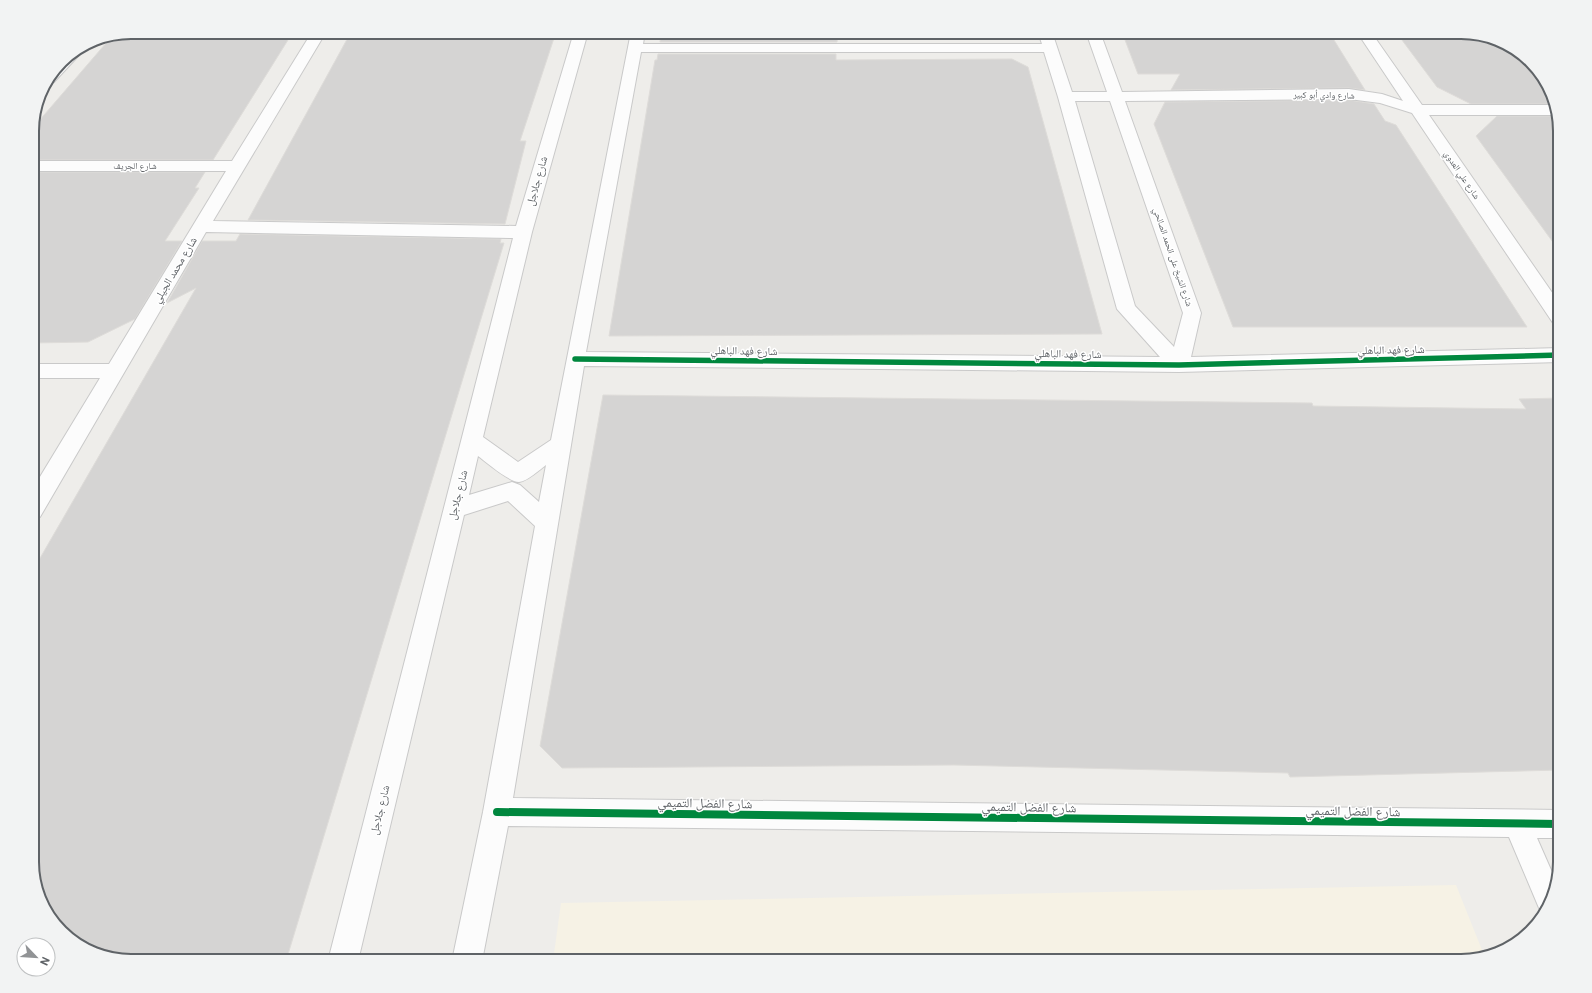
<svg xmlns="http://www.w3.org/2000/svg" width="1592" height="993" font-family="Roboto,'Noto Naskh Arabic',sans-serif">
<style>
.commercial{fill:#f6f2e5}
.building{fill:#d5d4d3;stroke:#dedcd9}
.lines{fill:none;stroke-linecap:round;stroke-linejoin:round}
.minor-casing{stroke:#c9c9c9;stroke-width:2}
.minor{fill:#fcfcfc;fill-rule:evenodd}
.cycleway-far1-casing{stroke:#fff;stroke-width:8}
.cycleway-casing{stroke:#fff;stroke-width:10}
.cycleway-far1{stroke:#00873e;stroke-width:5.5}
.cycleway{stroke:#00873e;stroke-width:8}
.labels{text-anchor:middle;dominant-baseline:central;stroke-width:3;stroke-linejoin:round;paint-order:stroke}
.far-street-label{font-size:9px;fill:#5f6367;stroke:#fff}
.street-label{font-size:11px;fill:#5f6367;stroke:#fff}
.near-street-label{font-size:13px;fill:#5f6367;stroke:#fff}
.rim{fill:none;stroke:#5f6367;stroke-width:2}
</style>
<rect width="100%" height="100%" fill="#eeedea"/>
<polygon class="commercial" points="1456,885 1484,955 1462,961 553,961 561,903"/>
<g class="building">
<polygon points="130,32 293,32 213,160 32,160 32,129 113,35"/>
<polygon points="351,32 556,32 520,141 526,141 505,224 248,220"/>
<polygon points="661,32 838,32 837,42 660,42"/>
<polygon points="1122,32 1329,32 1365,90 1349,88 1171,90 1180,74 1138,74"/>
<polygon points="1396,32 1462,32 1516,48 1547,81 1553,104 1471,104 1437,87"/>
<polygon points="658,54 836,54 836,60 1012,59 1028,67 1102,334 609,336 655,60 657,60"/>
<polygon points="1349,100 1374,104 1385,121 1396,125 1527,327 1233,327 1154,124 1165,102"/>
<polygon points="1497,116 1556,116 1560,130 1560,252 1476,136"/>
<polygon points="32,172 205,172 195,188 199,188 165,241 182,241 135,319 88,342 32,343"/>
<polygon points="240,234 501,239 500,243 504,243 286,961 130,961 76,945 45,912 32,869 32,572 196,288 167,303 202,241 236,241"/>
<polygon points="603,395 1312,403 1313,406 1526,409 1519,399 1560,398 1560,770 1290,777 1288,773 954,765 562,768 540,746"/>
</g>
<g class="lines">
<g class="minor-casing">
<g id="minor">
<path d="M312 32H326L213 221 516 226 574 32H588L532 232 483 437 518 462 551 440 631 32H645L643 44H1042L1038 32H1052L1072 92H1107L1086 32H1100L1122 92 1349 89 1382 94 1403 101 1357 32H1371L1422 105H1553L1556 114 1554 115H1429L1560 304V325L1553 323 1412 113 1380 103 1349 99 1125 101 1201 313 1191 357 1560 348V362L1179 372 584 366 513 798 1560 810V838H1537L1555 879 1545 911 1539 908 1509 837 508 826 482 961H452L483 812 535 526 508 501 464 515 358 961H328L513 238 206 232 40 517 32 519V490L100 378H32V364H109L226 171H32V161H232ZM641 52H1044L1058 97 1117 309 1160 357 586 352ZM1075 101H1110L1183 313 1174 347 1135 306ZM478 456C486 462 509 482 519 482 528 481 539 470 546 465L539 502 520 485 512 482 469 495Z"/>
<polygon points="81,47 83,50 81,53 54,82 46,83 61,61"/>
</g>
</g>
<use href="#minor" class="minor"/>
<g class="cycleway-far1-casing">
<polyline id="cycleway-far1" points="575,359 1179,365 1560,355"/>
</g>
<g class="cycleway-casing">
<polyline id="cycleway" points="497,812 1560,824"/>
</g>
<use href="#cycleway-far1" class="cycleway-far1"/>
<use href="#cycleway" class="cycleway"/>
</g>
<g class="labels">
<g class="far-street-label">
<text transform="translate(1324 95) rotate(1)">شارع وادي أبو كبير</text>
<text x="135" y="166">شارع الجريف</text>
<text transform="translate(1462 175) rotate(56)">شارع علي العدوي</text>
<text transform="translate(1173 257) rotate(71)">شارع الشيخ على الحمد الصالحي</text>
</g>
<g class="street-label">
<text transform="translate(537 181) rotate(-74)">شارع جلاجل</text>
<text transform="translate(175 270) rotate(-59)">شارع محمد الجيلي</text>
<text transform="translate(1391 350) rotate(-1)">شارع فهد الباهلي</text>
<text transform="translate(744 351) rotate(1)">شارع فهد الباهلي</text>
<text transform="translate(1068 354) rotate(1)">شارع فهد الباهلي</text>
<text transform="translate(458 495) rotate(-76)">شارع جلاجل</text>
<text transform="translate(380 810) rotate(-76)">شارع جلاجل</text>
</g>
<g class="near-street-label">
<text transform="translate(705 803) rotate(1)">شارع الفضل التميمي</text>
<text transform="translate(1029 807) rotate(1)">شارع الفضل التميمي</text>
<text transform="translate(1353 811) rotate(1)">شارع الفضل التميمي</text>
</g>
</g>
<path d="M0 0H1592V993H0ZM131 39H1461A92 92 0 0 1 1553 131V862A92 92 0 0 1 1461 954H131A92 92 0 0 1 39 862V131A92 92 0 0 1 131 39Z" fill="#f2f3f3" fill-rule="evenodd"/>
<path class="rim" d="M131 39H1461A92 92 0 0 1 1553 131V862A92 92 0 0 1 1461 954H131A92 92 0 0 1 39 862V131A92 92 0 0 1 131 39Z"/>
<g transform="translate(36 957) rotate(115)"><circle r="19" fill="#ffffff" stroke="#bfc1c2"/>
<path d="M0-3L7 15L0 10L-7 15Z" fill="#919395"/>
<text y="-6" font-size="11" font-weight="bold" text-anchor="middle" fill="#5f6367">N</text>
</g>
</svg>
